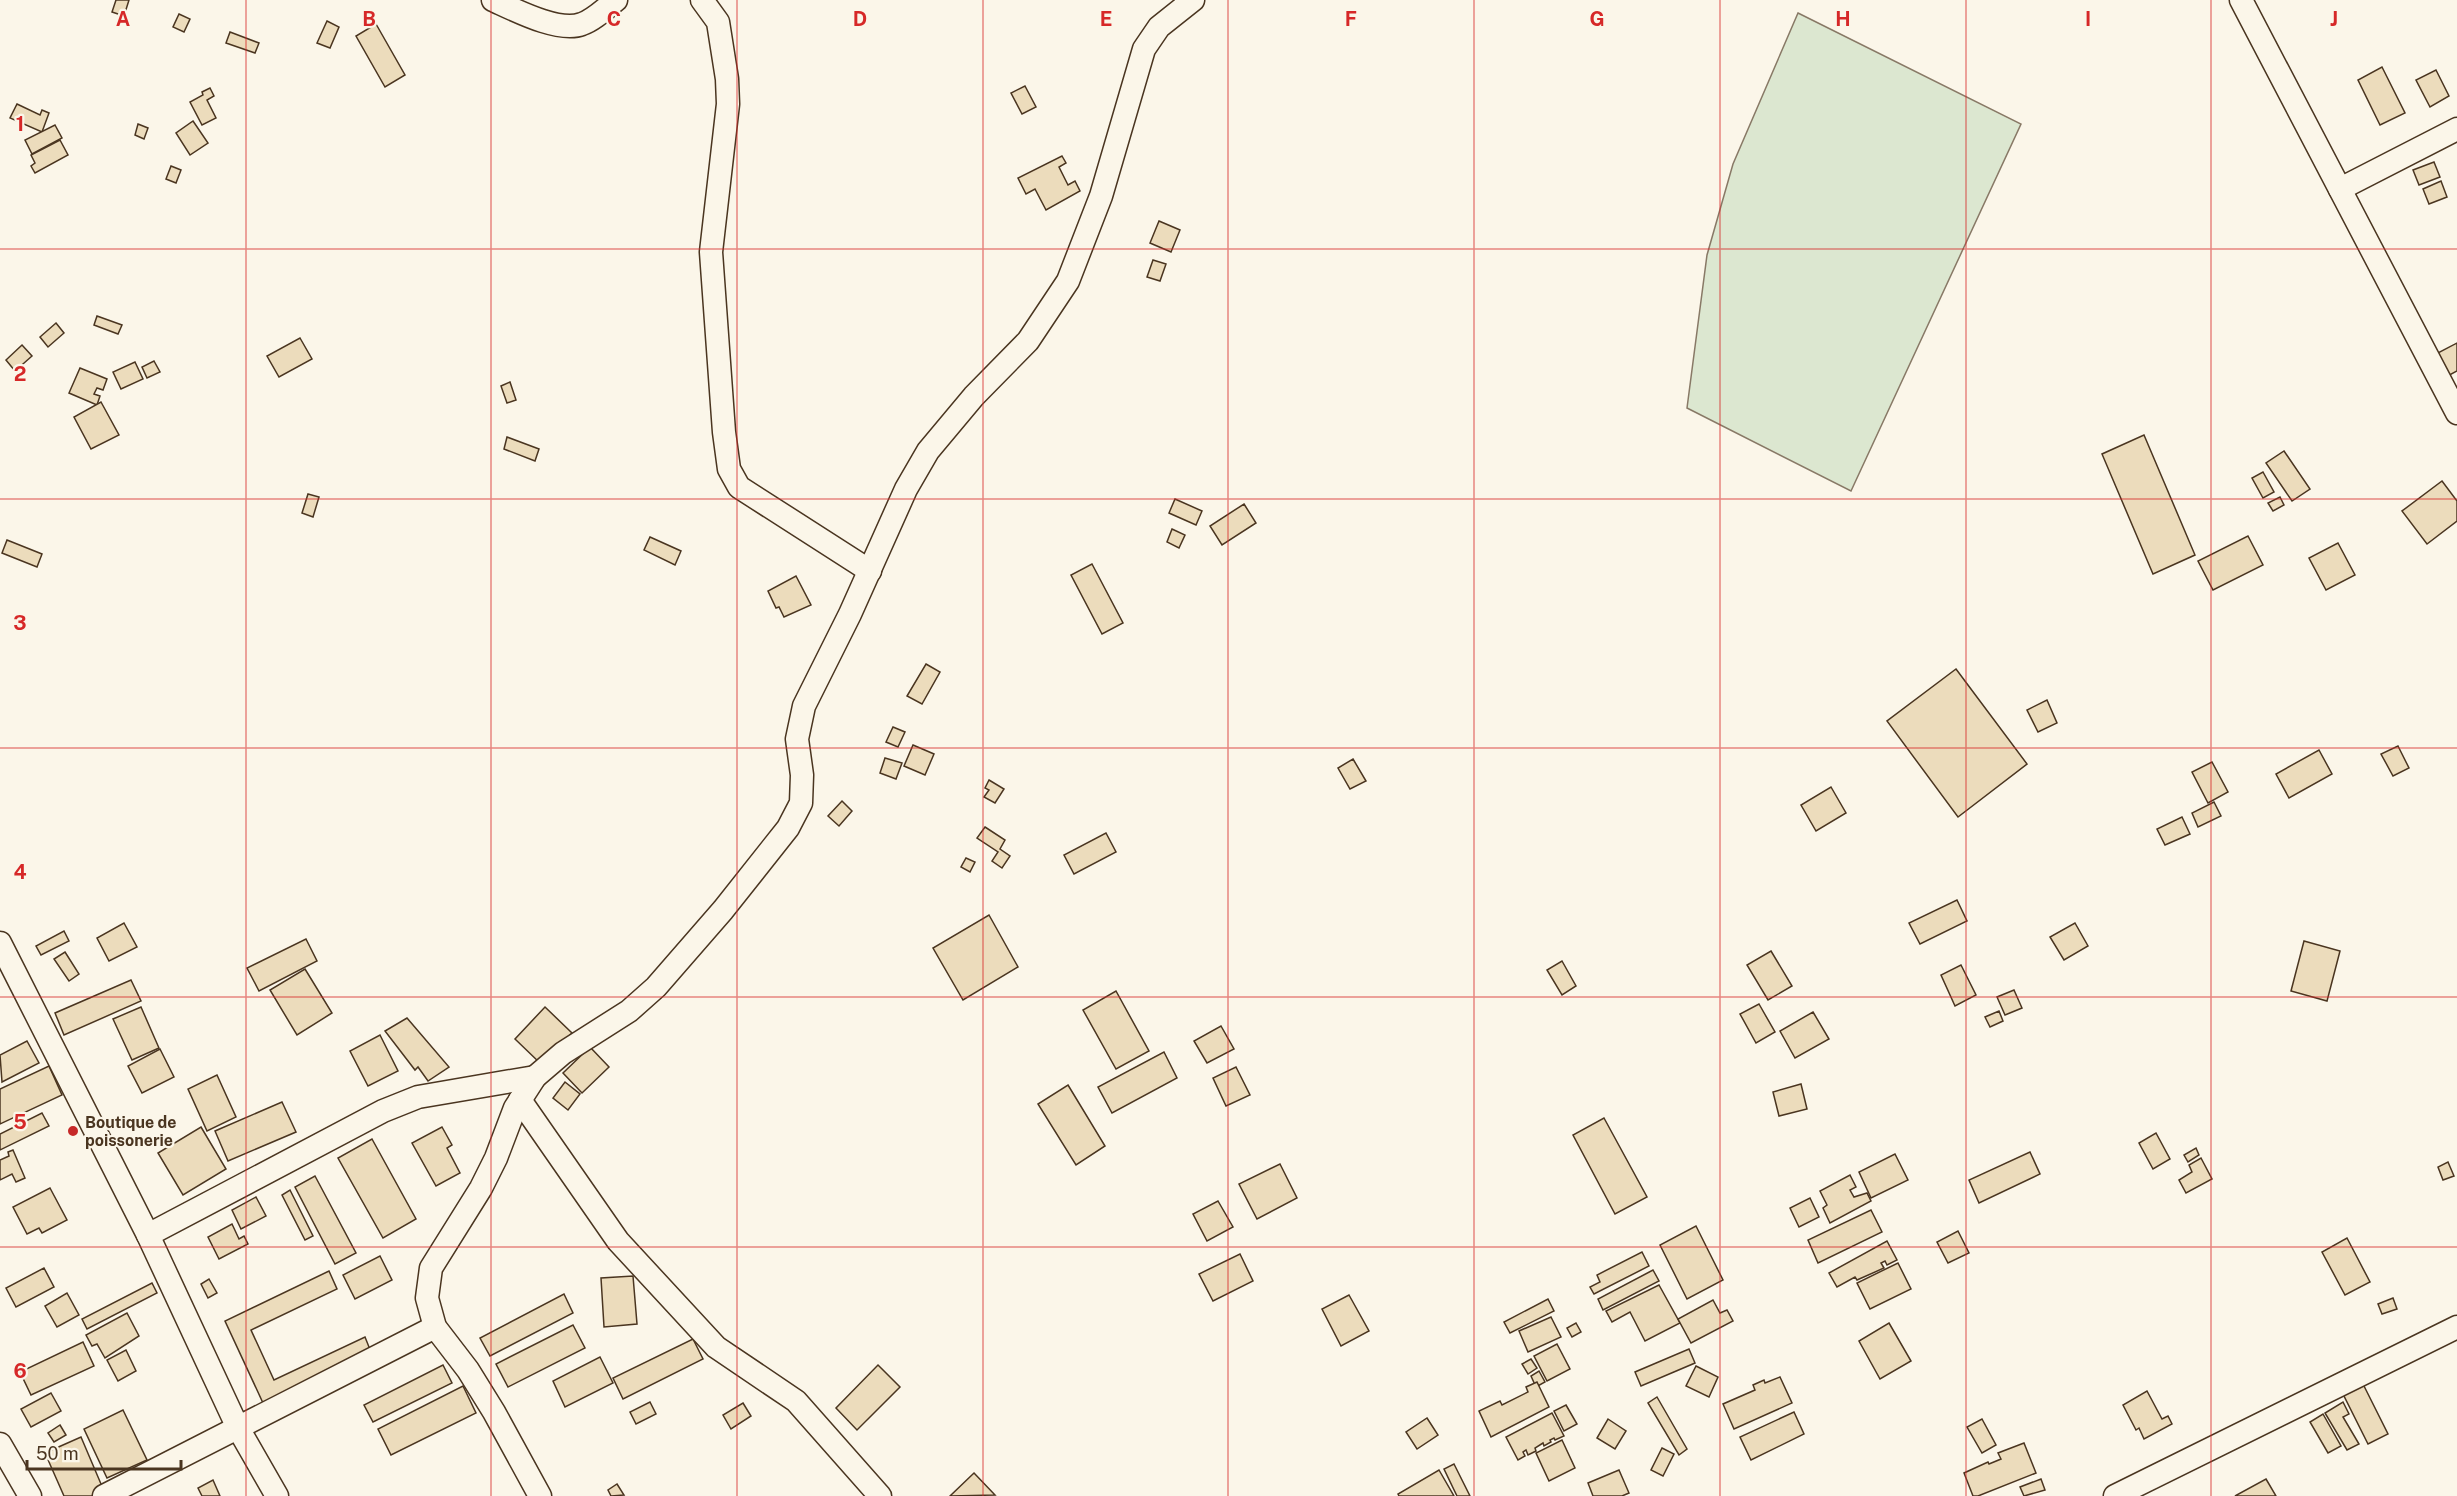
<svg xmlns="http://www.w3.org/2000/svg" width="2457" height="1496" font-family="'Public Sans',sans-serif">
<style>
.green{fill:#dce7d0;stroke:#887966;stroke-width:1.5}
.building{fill:#ecdcbc;stroke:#4a3520;stroke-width:1.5}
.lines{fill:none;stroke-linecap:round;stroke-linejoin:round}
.minor-casing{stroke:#4a3520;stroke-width:25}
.minor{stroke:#fbf6e9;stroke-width:22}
.grid{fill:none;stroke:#d62828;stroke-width:1.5;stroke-opacity:0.55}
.poi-dot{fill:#c62828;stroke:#fbf6e9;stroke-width:2}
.labels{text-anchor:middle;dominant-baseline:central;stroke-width:4.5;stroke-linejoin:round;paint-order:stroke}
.poi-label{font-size:16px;font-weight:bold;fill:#4a3520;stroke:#fbf6e9;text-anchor:start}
.grid-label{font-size:20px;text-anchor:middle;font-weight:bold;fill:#d62828;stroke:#fbf6e9;stroke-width:4.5;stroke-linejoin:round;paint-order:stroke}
</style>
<rect width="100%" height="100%" fill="#fbf6e9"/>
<polygon class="green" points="1798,13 2021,124 1851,491 1687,408 1707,255 1733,164"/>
<g class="building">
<polygon points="116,0 129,0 124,16 112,12"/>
<polygon points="179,14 190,19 184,32 173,27"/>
<polygon points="327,21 339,27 330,48 317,43"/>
<polygon points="376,24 405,75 385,87 356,36"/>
<polygon points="230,32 259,43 255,53 226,43"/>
<polygon points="2382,67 2405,113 2380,125 2358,80"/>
<polygon points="2436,70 2449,96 2430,107 2416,80"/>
<polygon points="1025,86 1036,107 1022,114 1011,93"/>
<polygon points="210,88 214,96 207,100 216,118 202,125 190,102 203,95 202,92"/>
<polygon points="17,104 40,115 42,110 49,113 42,132 10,118"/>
<polygon points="193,121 208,143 190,155 176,133"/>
<polygon points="138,124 148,128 144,139 135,135"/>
<polygon points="55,125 62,138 32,154 25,140"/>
<polygon points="60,140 68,155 35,173 31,166 35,163 31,155"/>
<polygon points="1062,156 1066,163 1059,167 1068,185 1075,181 1080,191 1046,210 1035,189 1026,194 1018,178"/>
<polygon points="2434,162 2440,177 2419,185 2413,170"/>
<polygon points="171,166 181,170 176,183 166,179"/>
<polygon points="2441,181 2447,197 2429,204 2423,189"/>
<polygon points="1159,221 1180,230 1171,252 1150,243"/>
<polygon points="1153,260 1166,264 1160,281 1147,277"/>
<polygon points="97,316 122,325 118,334 94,325"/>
<polygon points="56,323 64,333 48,347 40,337"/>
<polygon points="300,338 312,359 279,377 267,356"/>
<polygon points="2457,343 2457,371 2444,378 2432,356"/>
<polygon points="22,345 32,356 15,371 6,360"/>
<polygon points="154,361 160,372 147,378 142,367"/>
<polygon points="135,362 143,379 121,389 113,372"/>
<polygon points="80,368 107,379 103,390 97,388 94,394 100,396 97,405 69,393"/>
<polygon points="510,382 516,400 507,403 501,386"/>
<polygon points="101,402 119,435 91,449 74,417"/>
<polygon points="2144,435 2195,555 2153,574 2102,454"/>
<polygon points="507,437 539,449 535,461 504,449"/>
<polygon points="2284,451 2310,489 2292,501 2266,463"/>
<polygon points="2263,472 2274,492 2263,498 2252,478"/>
<polygon points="2442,481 2457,501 2457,521 2427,544 2402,511"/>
<polygon points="308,494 319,497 313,517 302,513"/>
<polygon points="2280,497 2284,505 2273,511 2268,503"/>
<polygon points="1175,499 1202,511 1196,525 1169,513"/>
<polygon points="1244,504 1256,523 1222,545 1210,526"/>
<polygon points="1172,529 1185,535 1179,548 1167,542"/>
<polygon points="2248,536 2263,565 2213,590 2198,561"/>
<polygon points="650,537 681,551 675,565 644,550"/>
<polygon points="7,540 42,554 37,567 2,553"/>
<polygon points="2338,543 2355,575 2326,590 2309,558"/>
<polygon points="1092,564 1123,623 1102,634 1071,575"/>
<polygon points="796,576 811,605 784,617 779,607 776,608 768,591"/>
<polygon points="926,664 940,672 922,704 907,696"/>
<polygon points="1956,669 2027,764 1958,817 1887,721"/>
<polygon points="2047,700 2057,723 2038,732 2027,710"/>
<polygon points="893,727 905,732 898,747 886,742"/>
<polygon points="913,745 934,754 925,775 904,766"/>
<polygon points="2398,746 2409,768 2393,776 2381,754"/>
<polygon points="2319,750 2332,774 2289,798 2276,774"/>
<polygon points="885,758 902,763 896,779 880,773"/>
<polygon points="1353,759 1366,781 1350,789 1338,768"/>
<polygon points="2212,762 2228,792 2208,803 2192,772"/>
<polygon points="989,780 1004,789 995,803 984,797 989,790 985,788"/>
<polygon points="1831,787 1846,813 1816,831 1801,805"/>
<polygon points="842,801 852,811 839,826 828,816"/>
<polygon points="2214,802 2221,816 2198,827 2192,813"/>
<polygon points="2182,817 2190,834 2165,845 2157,829"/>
<polygon points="985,827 1005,840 1000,849 1010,856 1002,868 992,861 998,852 977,838"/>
<polygon points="1106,833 1116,852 1074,874 1064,855"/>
<polygon points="966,858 975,862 970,872 961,867"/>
<polygon points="1957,900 1967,921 1920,944 1909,923"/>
<polygon points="989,915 1018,967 963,1000 933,948"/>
<polygon points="124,923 137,947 109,961 97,938"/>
<polygon points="2075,923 2088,946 2064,960 2050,937"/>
<polygon points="64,931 69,941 41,955 36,946"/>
<polygon points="306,939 317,961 259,991 247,968"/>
<polygon points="2304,941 2340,951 2327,1001 2291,991"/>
<polygon points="1771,951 1792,986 1768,1000 1747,965"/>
<polygon points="65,952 79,974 69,981 54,959"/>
<polygon points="1562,961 1576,986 1562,995 1547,970"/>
<polygon points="1961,965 1976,995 1955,1006 1941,975"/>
<polygon points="305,969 332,1013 297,1035 270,990"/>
<polygon points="131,980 141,1001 64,1035 55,1013"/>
<polygon points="2014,990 2022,1008 2005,1015 1997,997"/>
<polygon points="1116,991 1149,1051 1116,1069 1083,1010"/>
<polygon points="1759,1004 1775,1032 1756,1043 1740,1014"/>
<polygon points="141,1007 159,1048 132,1060 113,1019"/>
<polygon points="545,1007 572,1033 541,1064 515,1039"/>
<polygon points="1999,1011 2003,1021 1990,1027 1985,1017"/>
<polygon points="1813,1012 1829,1039 1795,1058 1780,1031"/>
<polygon points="407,1018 449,1067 428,1081 418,1067 415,1070 385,1031"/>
<polygon points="1221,1026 1234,1049 1207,1063 1194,1041"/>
<polygon points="380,1035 398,1071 368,1086 350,1051"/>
<polygon points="27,1041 39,1063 2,1082 0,1055"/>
<polygon points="590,1047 609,1067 582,1093 563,1073"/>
<polygon points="160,1049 174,1077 142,1093 128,1066"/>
<polygon points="1164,1052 1177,1078 1112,1113 1098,1087"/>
<polygon points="49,1066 62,1095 0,1124 0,1089"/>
<polygon points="1236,1067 1250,1095 1226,1106 1213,1078"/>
<polygon points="217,1075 236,1117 207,1131 188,1089"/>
<polygon points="565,1082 580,1094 568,1110 553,1098"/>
<polygon points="1801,1084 1807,1109 1779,1116 1773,1092"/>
<polygon points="1068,1085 1105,1146 1076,1165 1038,1104"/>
<polygon points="282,1102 296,1132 228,1161 215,1131"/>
<polygon points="42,1113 49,1126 0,1150 0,1134"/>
<polygon points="1604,1118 1647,1197 1615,1214 1573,1135"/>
<polygon points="201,1127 226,1169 183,1195 158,1153"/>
<polygon points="442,1127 452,1145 447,1148 460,1173 436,1186 412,1143"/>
<polygon points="2156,1133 2170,1159 2153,1169 2139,1143"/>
<polygon points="372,1139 416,1219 383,1238 338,1158"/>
<polygon points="2196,1148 2199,1155 2188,1162 2184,1155"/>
<polygon points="13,1150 25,1178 16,1182 12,1174 0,1180 0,1160 9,1156 8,1152"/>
<polygon points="2030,1152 2040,1174 1979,1203 1969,1180"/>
<polygon points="1895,1154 1908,1180 1871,1198 1859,1172"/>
<polygon points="2201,1158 2212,1179 2186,1193 2179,1180 2192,1172 2189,1165"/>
<polygon points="2448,1162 2454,1176 2443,1180 2438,1167"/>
<polygon points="1280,1164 1297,1198 1257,1219 1239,1184"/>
<polygon points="1850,1175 1856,1187 1850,1190 1854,1197 1867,1193 1871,1201 1830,1223 1823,1208 1827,1205 1820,1191"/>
<polygon points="315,1176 356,1253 335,1264 295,1187"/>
<polygon points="50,1188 67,1220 42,1233 39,1228 27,1234 13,1207"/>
<polygon points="290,1190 313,1236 305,1240 282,1195"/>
<polygon points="256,1197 266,1216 241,1229 232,1210"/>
<polygon points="1810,1198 1819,1217 1799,1227 1790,1208"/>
<polygon points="1218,1201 1233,1227 1207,1241 1193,1214"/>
<polygon points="1871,1210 1882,1232 1818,1263 1808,1240"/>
<polygon points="232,1224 239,1239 244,1236 248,1244 219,1259 208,1237"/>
<polygon points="1696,1226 1723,1280 1687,1299 1660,1245"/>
<polygon points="1958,1231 1969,1253 1948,1263 1937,1242"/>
<polygon points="2347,1238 2370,1282 2345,1295 2322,1252"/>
<polygon points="1887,1241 1897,1260 1887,1265 1885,1261 1881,1263 1884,1268 1857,1280 1855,1277 1837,1287 1829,1273"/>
<polygon points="1642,1252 1649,1266 1594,1294 1590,1287 1600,1282 1597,1275"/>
<polygon points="1240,1254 1253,1281 1213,1301 1199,1274"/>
<polygon points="380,1256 392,1280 355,1299 343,1275"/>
<polygon points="1898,1263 1911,1289 1870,1309 1857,1283"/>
<polygon points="44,1268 54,1287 16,1307 6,1288"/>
<polygon points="1653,1270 1659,1281 1603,1310 1598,1299"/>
<polygon points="329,1271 337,1289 251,1330 274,1380 365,1337 371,1352 263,1403 225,1321"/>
<polygon points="633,1276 637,1324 604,1327 601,1278"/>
<polygon points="209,1279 217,1293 208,1298 201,1284"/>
<polygon points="152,1283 157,1293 87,1329 82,1319"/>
<polygon points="1659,1285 1680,1323 1645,1341 1630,1312 1612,1322 1606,1311"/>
<polygon points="67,1293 79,1315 57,1327 45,1306"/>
<polygon points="564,1294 573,1313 490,1356 480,1338"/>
<polygon points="1349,1295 1369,1331 1341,1346 1322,1309"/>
<polygon points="2393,1298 2397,1309 2382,1314 2378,1304"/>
<polygon points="1548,1299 1554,1311 1510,1333 1504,1322"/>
<polygon points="1713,1300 1720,1313 1727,1310 1733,1321 1691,1343 1678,1319"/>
<polygon points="127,1313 139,1336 105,1358 97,1344 92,1346 86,1335"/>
<polygon points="1551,1317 1561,1337 1528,1352 1519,1331"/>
<polygon points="1576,1323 1581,1332 1572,1337 1567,1328"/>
<polygon points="1889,1323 1911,1361 1880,1379 1859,1341"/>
<polygon points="573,1325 585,1348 508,1387 496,1364"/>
<polygon points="693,1339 703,1359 623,1399 613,1378"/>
<polygon points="83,1342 94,1366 31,1395 20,1372"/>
<polygon points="1557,1344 1570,1369 1547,1381 1534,1356"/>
<polygon points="1689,1349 1695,1363 1641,1386 1635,1372"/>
<polygon points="126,1350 136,1371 118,1381 107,1360"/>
<polygon points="600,1357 613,1383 565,1407 553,1381"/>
<polygon points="1531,1359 1537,1368 1528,1374 1522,1364"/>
<polygon points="443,1365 452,1383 373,1422 364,1405"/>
<polygon points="878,1365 900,1387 857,1430 836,1408"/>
<polygon points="1696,1366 1718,1377 1709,1397 1686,1386"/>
<polygon points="1539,1371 1545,1382 1536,1387 1531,1376"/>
<polygon points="1780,1377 1792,1403 1734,1429 1723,1404 1755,1390 1753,1385 1764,1380 1765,1383"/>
<polygon points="2361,1380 2388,1434 2368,1444 2341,1390"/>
<polygon points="1537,1382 1549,1407 1491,1437 1479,1411 1500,1401 1502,1405 1528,1392 1526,1387"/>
<polygon points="463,1386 476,1413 391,1455 378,1429"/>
<polygon points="2147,1391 2162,1419 2168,1416 2172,1424 2144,1439 2139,1428 2136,1430 2123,1405"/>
<polygon points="51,1393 61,1411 31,1427 21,1409"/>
<polygon points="1657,1397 1687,1449 1679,1455 1648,1403"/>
<polygon points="650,1402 656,1414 636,1424 630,1412"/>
<polygon points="2343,1402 2349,1414 2343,1417 2359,1444 2347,1450 2325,1413"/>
<polygon points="743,1403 751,1416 731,1429 723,1415"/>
<polygon points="1566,1405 1577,1424 1564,1431 1554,1411"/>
<polygon points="123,1410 147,1460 107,1478 84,1429"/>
<polygon points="1794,1412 1804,1434 1751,1460 1740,1437"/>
<polygon points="1552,1413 1564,1436 1555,1440 1554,1438 1550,1440 1551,1442 1544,1446 1543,1443 1535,1448 1536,1451 1528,1455 1526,1450 1523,1452 1525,1456 1518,1460 1506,1437"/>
<polygon points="2323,1414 2341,1446 2328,1453 2310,1422"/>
<polygon points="1427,1418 1438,1435 1417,1449 1406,1432"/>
<polygon points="1608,1419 1626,1431 1615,1449 1597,1438"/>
<polygon points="1982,1419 1996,1445 1982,1453 1967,1427"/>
<polygon points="60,1425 66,1435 54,1442 48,1433"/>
<polygon points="81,1437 104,1491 92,1496 64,1496 45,1453"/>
<polygon points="1562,1440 1575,1468 1549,1481 1536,1453"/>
<polygon points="2024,1443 2036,1473 1978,1496 1973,1496 1964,1473 1988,1462 1989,1464 2001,1459 1998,1453"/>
<polygon points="1662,1448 1674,1454 1663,1476 1651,1470"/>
<polygon points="1454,1464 1470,1496 1457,1496 1444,1469"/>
<polygon points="1439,1470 1454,1496 1399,1496 1398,1494"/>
<polygon points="1619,1470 1629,1493 1622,1496 1593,1496 1588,1483"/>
<polygon points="974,1473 995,1495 950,1496"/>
<polygon points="2041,1479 2045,1490 2024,1496 2020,1487"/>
<polygon points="2266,1479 2276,1496 2235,1496"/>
<polygon points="213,1480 220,1496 202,1496 198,1488"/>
<polygon points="617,1484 624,1495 611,1496 608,1490"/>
</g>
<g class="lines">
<g class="minor-casing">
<g id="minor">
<path d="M493 0C515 10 559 33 582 24 594 20 606 8 616 0"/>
<polyline points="702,0 718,22 727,79 728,104 711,252 724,432 729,469 739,487 870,571"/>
<polyline points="2241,0 2457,413"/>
<polyline points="2340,189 2457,129"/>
<polyline points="0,943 148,1235 238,1428 277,1496"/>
<polyline points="520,1100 618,1241 716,1347 796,1401 880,1496"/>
<polyline points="148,1235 383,1111 418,1097 535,1077"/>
<polyline points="0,1444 30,1496"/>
<polyline points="104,1496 435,1327"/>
<polyline points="540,1496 494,1412 468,1370 435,1327 427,1298 431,1268 481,1188 496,1158 515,1108 535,1077 563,1053 629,1011 656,987 723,910 788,828 801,803 802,775 797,739 804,706 850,614 906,489 928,451 974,396 1028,341 1068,281 1101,196 1144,49 1159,27 1193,0"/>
<polyline points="2115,1496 2457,1327"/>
</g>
</g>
<use href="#minor" class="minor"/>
</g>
<path class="grid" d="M246 0V1496M491 0V1496M737 0V1496M983 0V1496M1228 0V1496M1474 0V1496M1720 0V1496M1966 0V1496M2211 0V1496M0 249H2457M0 499H2457M0 748H2457M0 997H2457M0 1247H2457"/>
<circle class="poi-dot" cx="73" cy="1131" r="6"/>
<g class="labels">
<g class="poi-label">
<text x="85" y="1122">Boutique de<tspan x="85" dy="18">poissonerie</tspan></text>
</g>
</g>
<g class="grid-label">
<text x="123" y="26">A</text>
<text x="369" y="26">B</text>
<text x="614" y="26">C</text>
<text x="860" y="26">D</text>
<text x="1106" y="26">E</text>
<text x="1351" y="26">F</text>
<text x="1597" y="26">G</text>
<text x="1843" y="26">H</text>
<text x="2088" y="26">I</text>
<text x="2334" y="26">J</text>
<text x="20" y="131">1</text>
<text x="20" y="381">2</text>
<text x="20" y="630">3</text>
<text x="20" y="879">4</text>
<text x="20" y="1129">5</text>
<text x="20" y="1378">6</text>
</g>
<path d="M27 1460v9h154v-9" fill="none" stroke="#4a3520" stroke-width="3"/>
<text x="36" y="1460" font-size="18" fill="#4a3520" stroke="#fbf6e9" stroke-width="4.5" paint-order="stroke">50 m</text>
</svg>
